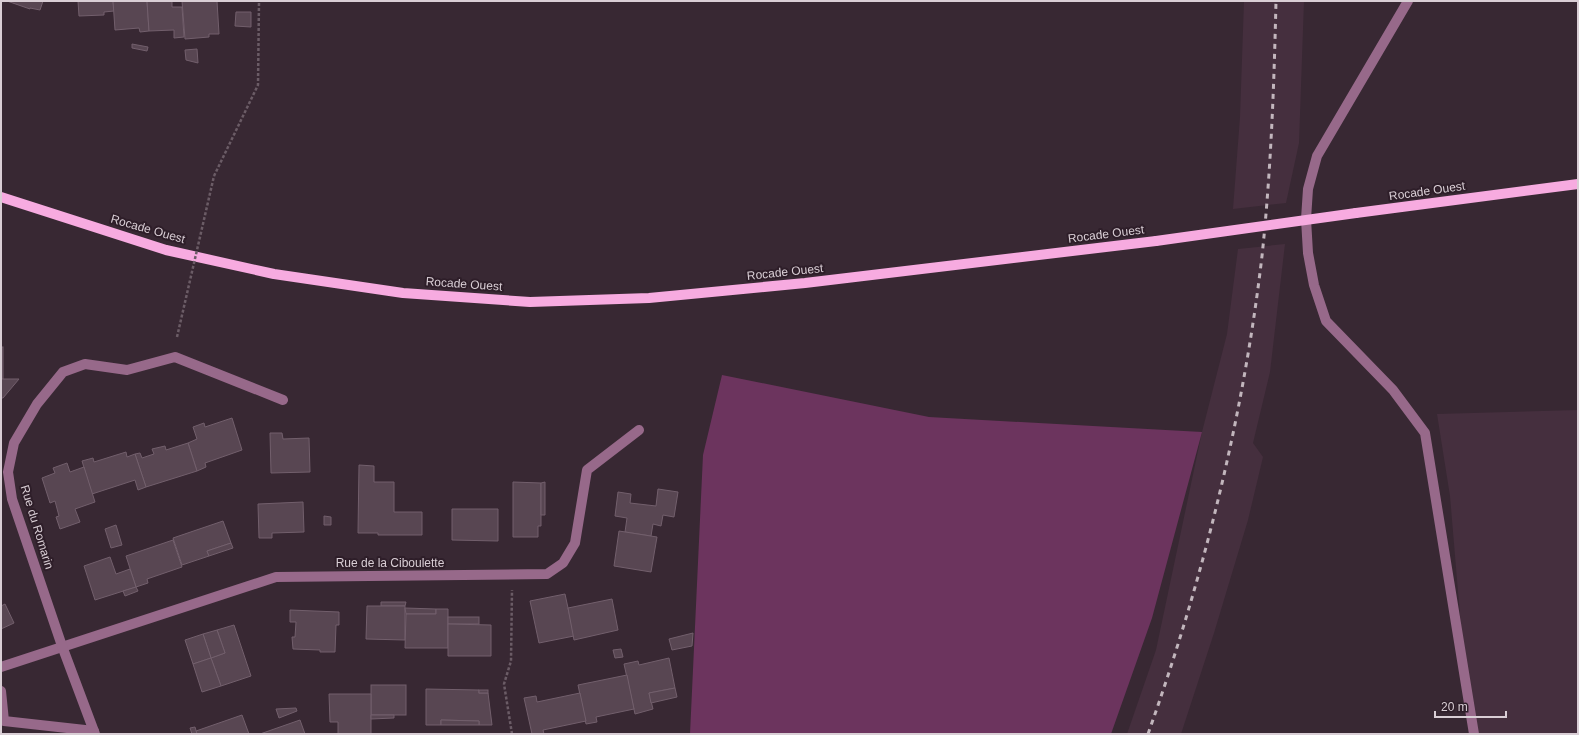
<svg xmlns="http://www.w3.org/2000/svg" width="1579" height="735" font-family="Arial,sans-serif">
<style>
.built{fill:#452f3e}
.green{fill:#6c345e}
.building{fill:#584652;stroke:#725f6c}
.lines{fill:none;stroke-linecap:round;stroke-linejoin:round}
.path{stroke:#6b5c66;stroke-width:2.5;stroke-dasharray:3 2;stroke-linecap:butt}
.minor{stroke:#97698a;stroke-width:10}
.major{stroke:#f7abe0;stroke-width:10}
.rail{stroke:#c2b6bd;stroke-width:3;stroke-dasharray:5 5;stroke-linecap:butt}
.path-bridge{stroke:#6b5c66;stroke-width:2.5;stroke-dasharray:3 2;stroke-linecap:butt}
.major-bridge{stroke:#f7abe0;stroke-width:10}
.labels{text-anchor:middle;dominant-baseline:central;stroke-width:4;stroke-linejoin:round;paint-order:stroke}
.street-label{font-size:12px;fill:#d9ced5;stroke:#2e1e29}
</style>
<rect width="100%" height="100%" fill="#382833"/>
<g class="built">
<polygon points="1244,1 1304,1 1299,143 1286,203 1233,209 1240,117"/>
<polygon points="1285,244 1270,372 1253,443 1263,457 1248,520 1214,633 1181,734 1127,734 1156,650 1202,432 1227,334 1238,249"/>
<polygon points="1578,410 1578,734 1470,734 1450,496 1437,414"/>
</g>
<polygon class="green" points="722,375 929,417 1202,432 1152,618 1111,734 690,734 703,455"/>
<g class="building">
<polygon points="7,1 43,1 40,10 30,8 30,9"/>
<polygon points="78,1 113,1 114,11 104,12 104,15 79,16"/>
<polygon points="113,1 147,1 149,31 140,32 139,28 115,30"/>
<polygon points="147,1 172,1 172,7 182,7 184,37 174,38 174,30 149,31"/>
<polygon points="182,1 217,1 219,34 209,34 209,37 185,39"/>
<polygon points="236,12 251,12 251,27 235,26"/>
<polygon points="132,44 148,47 147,51 132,48"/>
<polygon points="197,49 198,63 186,60 185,50"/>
<rect x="1" y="347" width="2" height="32"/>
<polygon points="1,379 19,379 3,398 1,398"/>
<polygon points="232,418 242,450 205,463 206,467 197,471 188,443 197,439 193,427 204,423 205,427"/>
<polygon points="270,433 282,433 283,439 309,438 310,472 271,473"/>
<polygon points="188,443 197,471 146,487 135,454 140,453 142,458 154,454 152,449 165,446 166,450"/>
<polygon points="126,452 127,457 135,454 146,487 138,490 135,480 92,494 82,461 93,458 94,462"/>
<polygon points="67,463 70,472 84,467 95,502 75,509 80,522 60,529 56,517 59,516 55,501 50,503 42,478 55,473 53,468"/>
<polygon points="359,465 374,466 374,482 394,482 394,512 422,512 422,535 378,535 378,533 358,533"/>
<polygon points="513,482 541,483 541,526 538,526 538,537 513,537"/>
<polygon points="545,482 545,515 541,515 541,483"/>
<polygon points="658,489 678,492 674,517 663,515 661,526 653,524 651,536 625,532 627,518 615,516 618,492 631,494 630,503 656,506"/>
<polygon points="303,502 304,532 272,533 272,538 259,538 258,504"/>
<polygon points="452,509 498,509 498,541 452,540"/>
<polygon points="324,516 331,517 331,525 324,525"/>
<polygon points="223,521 231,543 207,551 209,556 182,565 173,538"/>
<polygon points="116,525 122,545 111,548 105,529"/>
<polygon points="619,531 657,537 651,572 614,566"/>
<polygon points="173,540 182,567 147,579 148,583 136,587 126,556"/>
<polygon points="231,543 233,548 209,556 207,551"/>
<polygon points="110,557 116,574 130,569 136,587 95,600 84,566"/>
<polygon points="136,587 138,591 125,596 123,591"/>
<polygon points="565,594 574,636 539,643 530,601"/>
<polygon points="612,599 618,630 574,640 568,608"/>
<polygon points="381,602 406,602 405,606 381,606"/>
<polygon points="5,604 14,623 1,629 1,606"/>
<polygon points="367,606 405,606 405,640 366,639"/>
<polygon points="405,608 436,609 436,614 406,614"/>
<polygon points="436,609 448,609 448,648 405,648 406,614 436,614"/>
<polygon points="290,610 339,612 339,625 336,625 335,652 320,652 320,650 293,649 292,637 295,637 296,622 290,622"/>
<rect x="448" y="617" width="31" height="7"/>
<polygon points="448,624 491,625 491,656 448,656"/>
<polygon points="234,625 251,676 221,686 211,658 225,653 217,630"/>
<polygon points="217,630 225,653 211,658 203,634"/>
<polygon points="693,633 692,646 672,650 669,639"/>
<polygon points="203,634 211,658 193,664 185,640"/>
<polygon points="621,649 623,657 615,658 613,650"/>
<polygon points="211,658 221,686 202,692 193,664"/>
<polygon points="669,658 675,688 649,693 653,709 635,714 624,664 638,661 639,665"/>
<polygon points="627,675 634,709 596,717 597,722 586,724 578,685"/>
<rect x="371" y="685" width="35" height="30"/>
<polygon points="675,688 677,697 651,703 649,693"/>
<polygon points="426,689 479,690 479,693 488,693 492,725 479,725 479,721 441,720 441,725 426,725"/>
<rect x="479" y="690" width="9" height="3"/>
<polygon points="580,693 586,721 543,730 544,734 532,734 524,698 536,696 537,702"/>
<polygon points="329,694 371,694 371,734 338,734 338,722 330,722"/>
<polygon points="296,708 297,711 279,718 276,709"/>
<polygon points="242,715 249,734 197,734 196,731"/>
<polygon points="371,715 394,715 394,718 371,719"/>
<polygon points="300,720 305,734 260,734"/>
<polygon points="441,720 479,721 479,725 441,725"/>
<polygon points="195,727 197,734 192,734 190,728"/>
</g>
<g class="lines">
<g class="path">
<polyline points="214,176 258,85 259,1"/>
<polyline points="512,734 504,684 511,661 512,590"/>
</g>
<g class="minor">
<polyline points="1408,1 1317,156 1308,189 1306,219 1308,253 1314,285 1326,321 1393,390 1425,433 1474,734"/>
<polyline points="1,667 276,577 547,574 563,563 575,543 587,470 639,430"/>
<polyline points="1,691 4,721 94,731"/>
<polyline points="95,734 62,646 12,499 8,472 14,443 37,404 63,372 85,364 127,370 175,357 283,400"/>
</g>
<g class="major">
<polyline points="1,197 166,250 274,274 403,293 530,302 649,298 805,283 1156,241"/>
<polyline points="1356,213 1578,184"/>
</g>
<path class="rail" d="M1148 734C1203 579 1243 419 1262 256 1271 171 1274 86 1276 1"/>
<polyline class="path-bridge" points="177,337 214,176"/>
<polyline class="major-bridge" points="1156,241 1356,213"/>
</g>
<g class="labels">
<g class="street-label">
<text transform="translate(1427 191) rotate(-8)">Rocade Ouest</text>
<text transform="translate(148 229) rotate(16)">Rocade Ouest</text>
<text transform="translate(1106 234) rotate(-7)">Rocade Ouest</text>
<text transform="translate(785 272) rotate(-6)">Rocade Ouest</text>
<text transform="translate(464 284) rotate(4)">Rocade Ouest</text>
<text transform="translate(37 527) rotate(73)">Rue du Romarin</text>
<text x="390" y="563">Rue de la Ciboulette</text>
</g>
</g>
<rect width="1579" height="735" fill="none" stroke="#d9ced5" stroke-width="4"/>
<path d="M1435 711v6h71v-6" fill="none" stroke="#d9ced5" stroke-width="2"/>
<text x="1441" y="711" font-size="12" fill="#d9ced5" stroke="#2e1e29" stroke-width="3" paint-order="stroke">20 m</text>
</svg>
